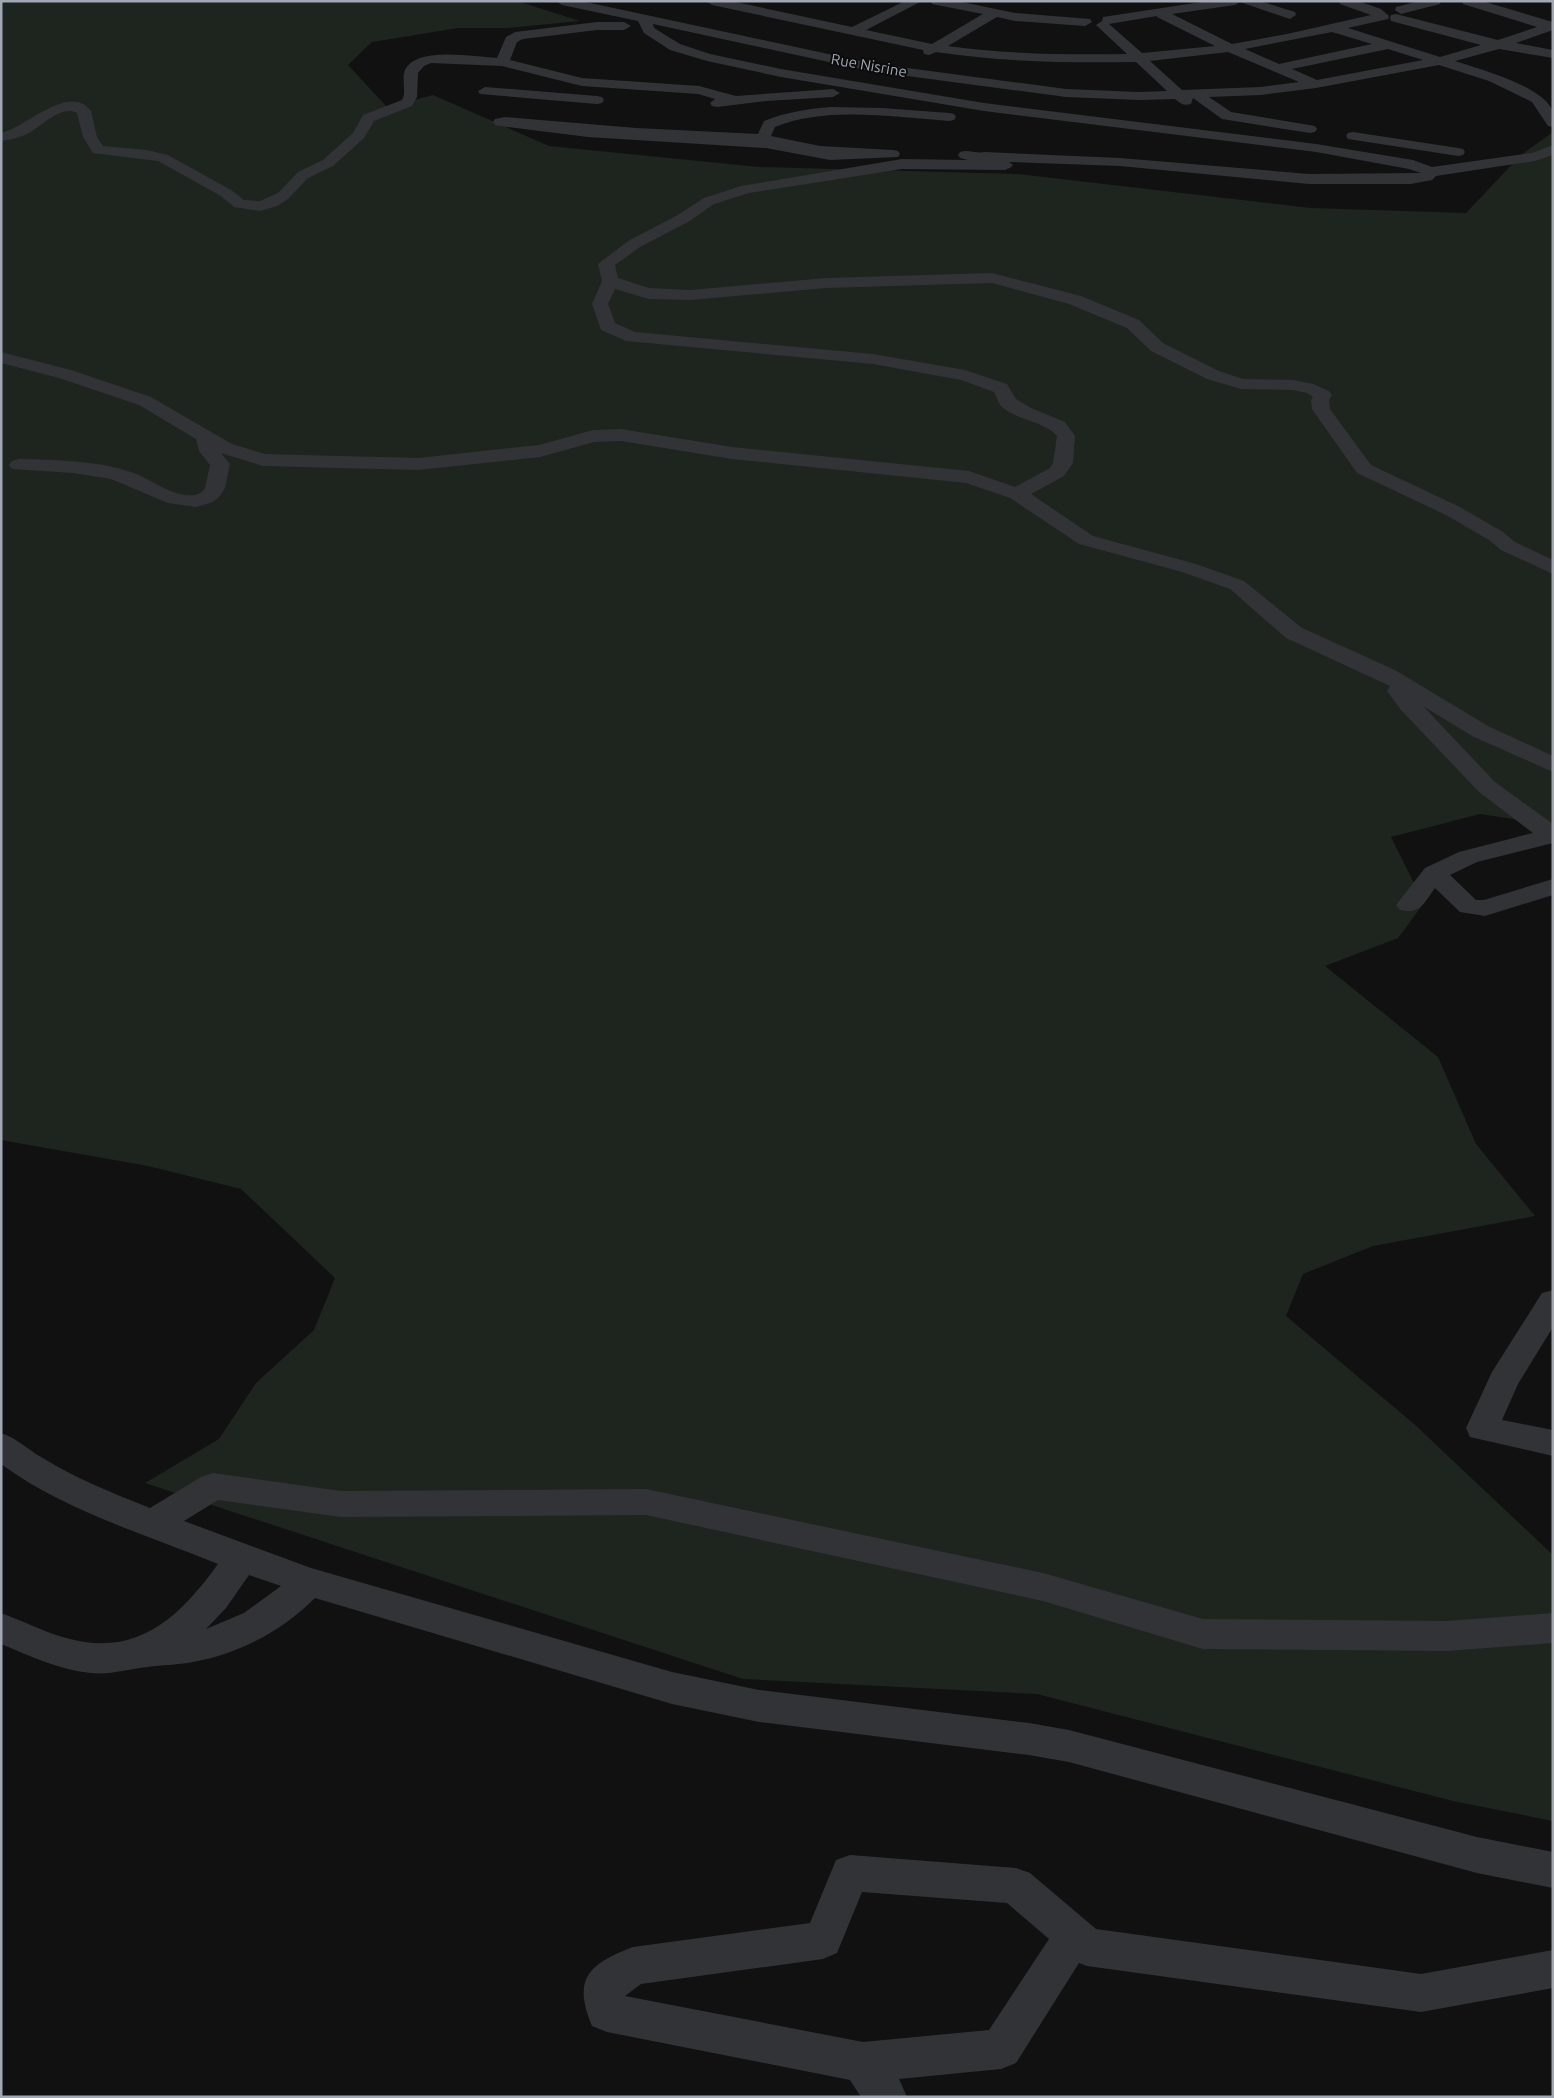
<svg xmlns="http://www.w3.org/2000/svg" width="1554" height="2098" font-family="Ubuntu,sans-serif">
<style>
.green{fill:#1d251e}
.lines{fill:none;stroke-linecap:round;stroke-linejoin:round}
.minor{fill:#323337;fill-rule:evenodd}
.labels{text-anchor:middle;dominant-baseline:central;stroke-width:4;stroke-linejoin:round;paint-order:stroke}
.far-street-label{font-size:15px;fill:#a2a8b3;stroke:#0c0c0d}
</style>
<rect width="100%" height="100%" fill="#111112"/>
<polygon class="green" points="1,1 517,1 580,21 508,28 458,28 372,42 348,65 387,107 433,95 549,146 759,167 1018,174 1311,208 1466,213 1521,155 1553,132 1553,825 1480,814 1391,837 1424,903 1398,938 1325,966 1438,1057 1476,1144 1535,1216 1373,1246 1303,1274 1286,1316 1414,1424 1553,1555 1553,1821 1453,1801 1037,1694 743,1679 145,1483 219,1439 256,1383 314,1330 335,1278 241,1189 148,1166 1,1140"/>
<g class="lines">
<g class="minor">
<path d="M556 1H581L870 63 1066 89 1139 92 1167 91 1136 62C1068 63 1003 62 936 52L929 55 924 54 923 50 712 5 706 1H731L852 27 905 1H922L866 30 932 44 983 14 932 4 931 1H957L1015 13 1090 19 1092 22 1085 26 1015 21 997 17 948 46C1007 54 1067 55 1127 54L1096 25 1102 21 1103 17 1208 1H1260L1295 12 1296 15 1290 19 1240 2 1235 5 1172 14 1232 44 1287 34 1371 15 1340 4 1339 1H1358L1381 9 1389 16 1388 19 1348 28 1440 57 1481 45 1391 21 1390 18 1391 15 1396 14 1498 40 1537 27 1463 4 1462 1H1482L1553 22V30L1516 43 1553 50V58L1499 49 1455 61C1479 69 1544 86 1553 112 1554 116 1553 123 1553 127L1548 126 1532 102 1489 81 1439 65 1316 88 1261 95 1209 97 1231 112 1315 126 1317 129 1315 132 1310 133 1222 119 1193 98 1191 104C1184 106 1181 104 1175 99L1139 100 1066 97 870 71 653 24 654 28 680 44 710 54 781 69 984 103 1316 144 1413 160 1432 167 1532 153 1553 145V155L1535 161 1436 176 1432 180 1411 184H1309L1120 166 1009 162 1013 165 1010 168 1005 170 902 169 749 193 714 204 688 222 640 247 615 265 618 278 649 288 690 290 826 278 992 273 1081 296 1139 320 1163 343 1219 371 1243 379 1293 380 1313 384 1329 391 1332 395 1329 400 1330 409 1371 465 1460 507 1503 532 1515 542 1553 560V574L1501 550 1489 540 1446 515 1357 473 1312 409 1311 400 1313 397 1307 393 1293 390 1241 389 1207 379 1151 351 1127 328 1069 304 992 283 826 288 690 300 649 299 615 289 608 304 615 323 635 332 873 354 965 370 1007 384 1016 399 1031 408 1065 422 1075 436 1073 463 1064 476 1031 494 1093 536 1196 564 1244 581 1302 628 1395 670 1488 726 1553 756V772L1472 736 1423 706 1495 782 1553 824V843L1477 862 1450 875 1476 900H1484L1553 879V895L1485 916 1460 912 1435 888C1424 903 1420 915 1400 910L1396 905 1425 868 1459 852 1533 833 1479 792 1401 710 1387 691 1390 686 1286 638 1230 589 1182 572 1079 544 1010 498 966 483 732 459 621 441 594 442 540 457 418 470 263 466 221 453 230 464 225 488 220 496 213 502 196 507 168 503 111 479 73 473 12 469 9 465 12 461 19 459C56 460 95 460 131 472 149 478 165 492 185 495 193 496 201 495 205 488L210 465 199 451 196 439 139 405 59 378 1 363V352L71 370 151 397 232 444 265 454 418 458 539 445 593 430 621 429 732 447 969 471 1015 487 1050 468 1053 463 1057 436C1043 420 1017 421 1001 406 998 402 996 396 994 392L961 380 873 364 626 341 601 330 592 304 602 281 598 264 628 241 676 216 704 198 741 186 902 159 968 160 960 158 958 155 960 152C969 149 975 154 985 152L1120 158 1309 174 1421 173 1409 169 1316 152 984 111 781 77 707 61 670 50 644 33 638 21 562 5ZM1157 16V17L1215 46 1142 53 1109 24ZM1332 32 1372 44 1279 64 1245 49ZM1388 49 1423 60 1317 80 1292 69ZM1228 52 1299 82 1261 87 1182 90 1150 61Z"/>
<polygon points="1419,1 1441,1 1440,4 1401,14 1395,10 1396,7"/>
<path d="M597 22H624L631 26 624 30H597L523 39 517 42 510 60 582 78 699 86 736 96 833 89 840 93 833 97 766 101 717 107 712 106 710 103 715 99 698 94 582 86 502 66 431 63 424 66 418 73 417 97 412 106 374 121 364 138 333 166 308 178 288 199 277 206 260 211 234 207 221 196 158 161 93 153 83 137 77 113C60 104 40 129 25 135 17 138 9 140 1 141V133C25 128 70 82 91 111L97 137 103 146 147 150 168 155 231 190 244 200 260 201 278 193 298 172 323 160 353 133 363 115 402 100C407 91 401 80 405 70 417 46 474 57 497 58L506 37 515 32Z"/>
<polygon points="485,87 597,96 602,97 604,100 602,103 597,104 480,94 478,91"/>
<path d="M831 107 882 108 949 113 954 114 956 117 954 120 949 121C895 117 826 106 775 127L771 136 820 146 893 150 898 151 900 154 898 157 830 160 766 148 588 137 500 126 495 125 493 122 495 119 505 117 636 128 758 134 764 121C786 112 807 109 831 107Z"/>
<polygon points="1353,132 1458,148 1463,149 1465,152 1463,155 1458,156 1348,139 1346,136 1348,133"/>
<polygon points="1553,1290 1553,1327 1518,1384 1502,1420 1553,1430 1553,1456 1470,1437 1466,1428 1492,1372 1542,1293"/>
<path d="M1 1433C17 1438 27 1449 41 1457 75 1478 112 1493 150 1508L201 1477 213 1473 341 1491 646 1489 1043 1573 1203 1619 1447 1621 1553 1613V1643L1447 1651 1203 1649 1043 1601 646 1515 341 1517 218 1500 184 1521 311 1568 672 1672 759 1690 1029 1723 1069 1730 1477 1837 1553 1852V1888L1477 1873 1069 1762 1029 1755 759 1722 672 1704 315 1598C282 1631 239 1654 193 1662 178 1665 162 1665 147 1667 129 1669 110 1675 91 1673 60 1670 30 1656 1 1644V1613C23 1621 44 1632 66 1638 137 1658 179 1618 218 1564 147 1535 63 1510 1 1464ZM249 1575 281 1586 244 1613 206 1629 226 1608Z"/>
<path d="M850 1855 1016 1868 1030 1873 1096 1929 1421 1974 1553 1950V1988L1421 2012 1087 1966 1079 1963 1016 2063 1001 2069 899 2079 907 2097H861L850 2080 607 2032 592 2026C572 1978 589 1964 633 1947L810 1923 836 1860ZM862 1892 1007 1903 1049 1939 989 2030 863 2042 625 1996 641 1984 823 1959 837 1953Z"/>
</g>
</g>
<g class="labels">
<g class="far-street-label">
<text transform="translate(869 65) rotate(10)">Rue Nisrine</text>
</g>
</g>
<rect width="1554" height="2098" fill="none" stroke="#a2a8b3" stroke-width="5"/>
</svg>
